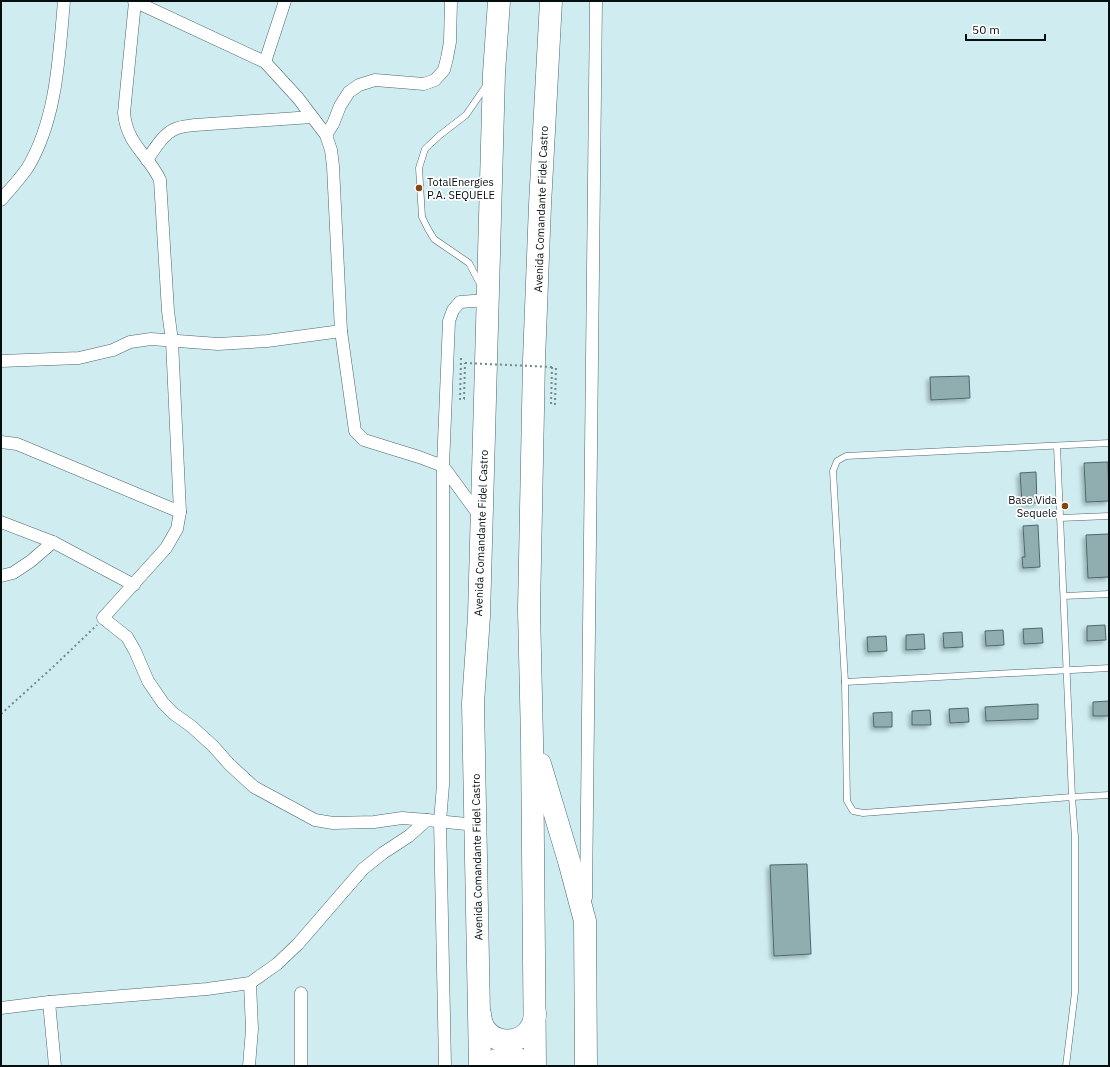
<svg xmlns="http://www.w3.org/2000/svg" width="1110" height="1067" font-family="'IBM Plex Sans',sans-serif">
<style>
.building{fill:#90adb0;stroke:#4d686b;filter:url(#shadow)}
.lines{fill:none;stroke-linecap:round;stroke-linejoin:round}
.service-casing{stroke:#4c676b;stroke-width:7}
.minor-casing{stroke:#4c676b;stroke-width:13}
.motorway-casing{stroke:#4c676b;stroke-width:23}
.path{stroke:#73888a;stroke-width:2;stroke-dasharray:2 3;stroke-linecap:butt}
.service{stroke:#fff;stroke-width:6}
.minor{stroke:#fff;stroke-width:12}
.motorway{stroke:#fff;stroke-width:22}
.path-bridge{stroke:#73888a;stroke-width:2;stroke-dasharray:2 3;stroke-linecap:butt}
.poi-dot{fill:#86460d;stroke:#fff;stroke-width:1.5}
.labels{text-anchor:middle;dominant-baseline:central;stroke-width:3.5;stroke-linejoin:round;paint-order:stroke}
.poi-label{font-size:11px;fill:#050e0f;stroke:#fff;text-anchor:start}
.street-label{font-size:11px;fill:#050e0f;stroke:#fff}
</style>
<defs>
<filter id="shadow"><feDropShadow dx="-3" dy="3" stdDeviation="2" flood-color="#0004"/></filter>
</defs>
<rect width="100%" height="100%" fill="#cfedf1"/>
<g class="building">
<polygon points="969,376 970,398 931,400 930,377"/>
<polygon points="1108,462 1109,501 1086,502 1084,463"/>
<polygon points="1036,472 1037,503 1022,503 1020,473"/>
<polygon points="1038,525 1040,567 1023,568 1022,557 1025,557 1023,526"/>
<polygon points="1109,534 1109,577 1088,578 1086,535"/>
<polygon points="1105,625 1106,640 1087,641 1087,626"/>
<polygon points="1042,628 1043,643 1024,644 1023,629"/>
<polygon points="1003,630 1004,645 986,646 985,631"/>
<polygon points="962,632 963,647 944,648 943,633"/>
<polygon points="924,634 925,649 906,650 906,635"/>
<polygon points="886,636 887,651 868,652 867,637"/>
<polygon points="1109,701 1109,716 1093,716 1093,702"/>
<polygon points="1038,704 1038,719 986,721 985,707"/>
<polygon points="968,708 969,722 950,723 949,709"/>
<polygon points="930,710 931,725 912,725 912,711"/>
<polygon points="892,712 892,727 874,727 873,713"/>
<polygon points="807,864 811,954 774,956 770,865"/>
</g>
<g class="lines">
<g class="service-casing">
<g id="service">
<polyline points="480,284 469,263 434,239 428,229 422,217 419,168 425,149 440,135 466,115 486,86"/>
<polyline points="1109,443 846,456 837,461 833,471 845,682 847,801 853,811 863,813 1072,797 1109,795"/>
<polyline points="1057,446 1072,797 1075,837 1075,992 1066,1066"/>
<polyline points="1060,518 1109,516"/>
<polyline points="1064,596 1109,594"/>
<polyline points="845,682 1109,668"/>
</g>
</g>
<g class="minor-casing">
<g id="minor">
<polyline points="134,1 265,62 298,98 326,135 331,150 333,166 341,331 355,431 364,440 419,457 443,466 481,518"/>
<path d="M135 2 124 113C127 145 148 154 160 180L168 311 172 341 180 512 177 529 166 548 103 618 127 637 135 651 148 681 163 703 174 714 191 726 213 746 230 765 254 787 315 820 333 823 374 822 402 818 427 820"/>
<polyline points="265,62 285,1"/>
<polyline points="326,135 333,124 340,106 349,92 359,85 375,80 424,84 435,80 444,70 447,58 450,42 451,1"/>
<path d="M147 160C154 150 163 134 175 129 181 126 188 126 195 125L312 117"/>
<path d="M1 200C10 189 20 179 28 167 57 118 59 56 64 1"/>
<polyline points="1,361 79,358 113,350 130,342 151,339 218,344 267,341 341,331"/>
<polyline points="1,442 17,444 180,512"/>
<polyline points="1,522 53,542 134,585"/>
<polyline points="1,576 13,573 31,561 53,542"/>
<polyline points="586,898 596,1"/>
<polyline points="301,993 301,1066"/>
<polyline points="49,1002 55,1066"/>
<polyline points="1,1008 49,1002 207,989 250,983 277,964 298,944 363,869 383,853 409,836 427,820 476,825"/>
<polyline points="249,1066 252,1029 250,983"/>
<polyline points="445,1066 440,821 443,785 443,466 449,321 453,310 460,302 487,300"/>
</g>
</g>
<g class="motorway-casing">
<g id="motorway">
<polyline points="540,764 569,861 585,921 586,1066"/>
<path d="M480 1014C482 1050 534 1049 535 1013"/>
<polyline points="480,1066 473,703 479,616 494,73 499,1"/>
<path d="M488 1066C499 1055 517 1054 528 1066"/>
<polyline points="535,1066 532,740 529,610 534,360 540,205 551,1"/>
</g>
</g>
<g class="path">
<polyline points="461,358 460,399 464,399 465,363"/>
<polyline points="552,367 551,404 555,404 556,365"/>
<polyline points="1,714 53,667 97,625"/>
</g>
<use href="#service" class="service"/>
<use href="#minor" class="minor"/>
<use href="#motorway" class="motorway"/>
<polyline class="path-bridge" points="465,363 552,367"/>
</g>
<g class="poi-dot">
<circle cx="419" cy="188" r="4"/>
<circle cx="1065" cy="506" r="4"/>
</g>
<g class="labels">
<g class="poi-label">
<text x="427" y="182">TotalEnergies<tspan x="427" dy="13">P.A. SEQUELE</tspan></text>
<text x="1057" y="500" text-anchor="end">Base Vida<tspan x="1057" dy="13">Sequele</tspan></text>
</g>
<g class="street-label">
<text transform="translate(541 209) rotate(-88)">Avenida Comandante Fidel Castro</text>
<text transform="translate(481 533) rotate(-88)">Avenida Comandante Fidel Castro</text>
<text transform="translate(477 857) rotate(-91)">Avenida Comandante Fidel Castro</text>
</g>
</g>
<rect width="1110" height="1067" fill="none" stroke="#050e0f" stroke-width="4"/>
<path d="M966 34v6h79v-6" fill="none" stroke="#050e0f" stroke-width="2"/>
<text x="972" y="34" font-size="12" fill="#050e0f" stroke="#ffffff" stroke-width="3" paint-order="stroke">50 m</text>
</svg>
